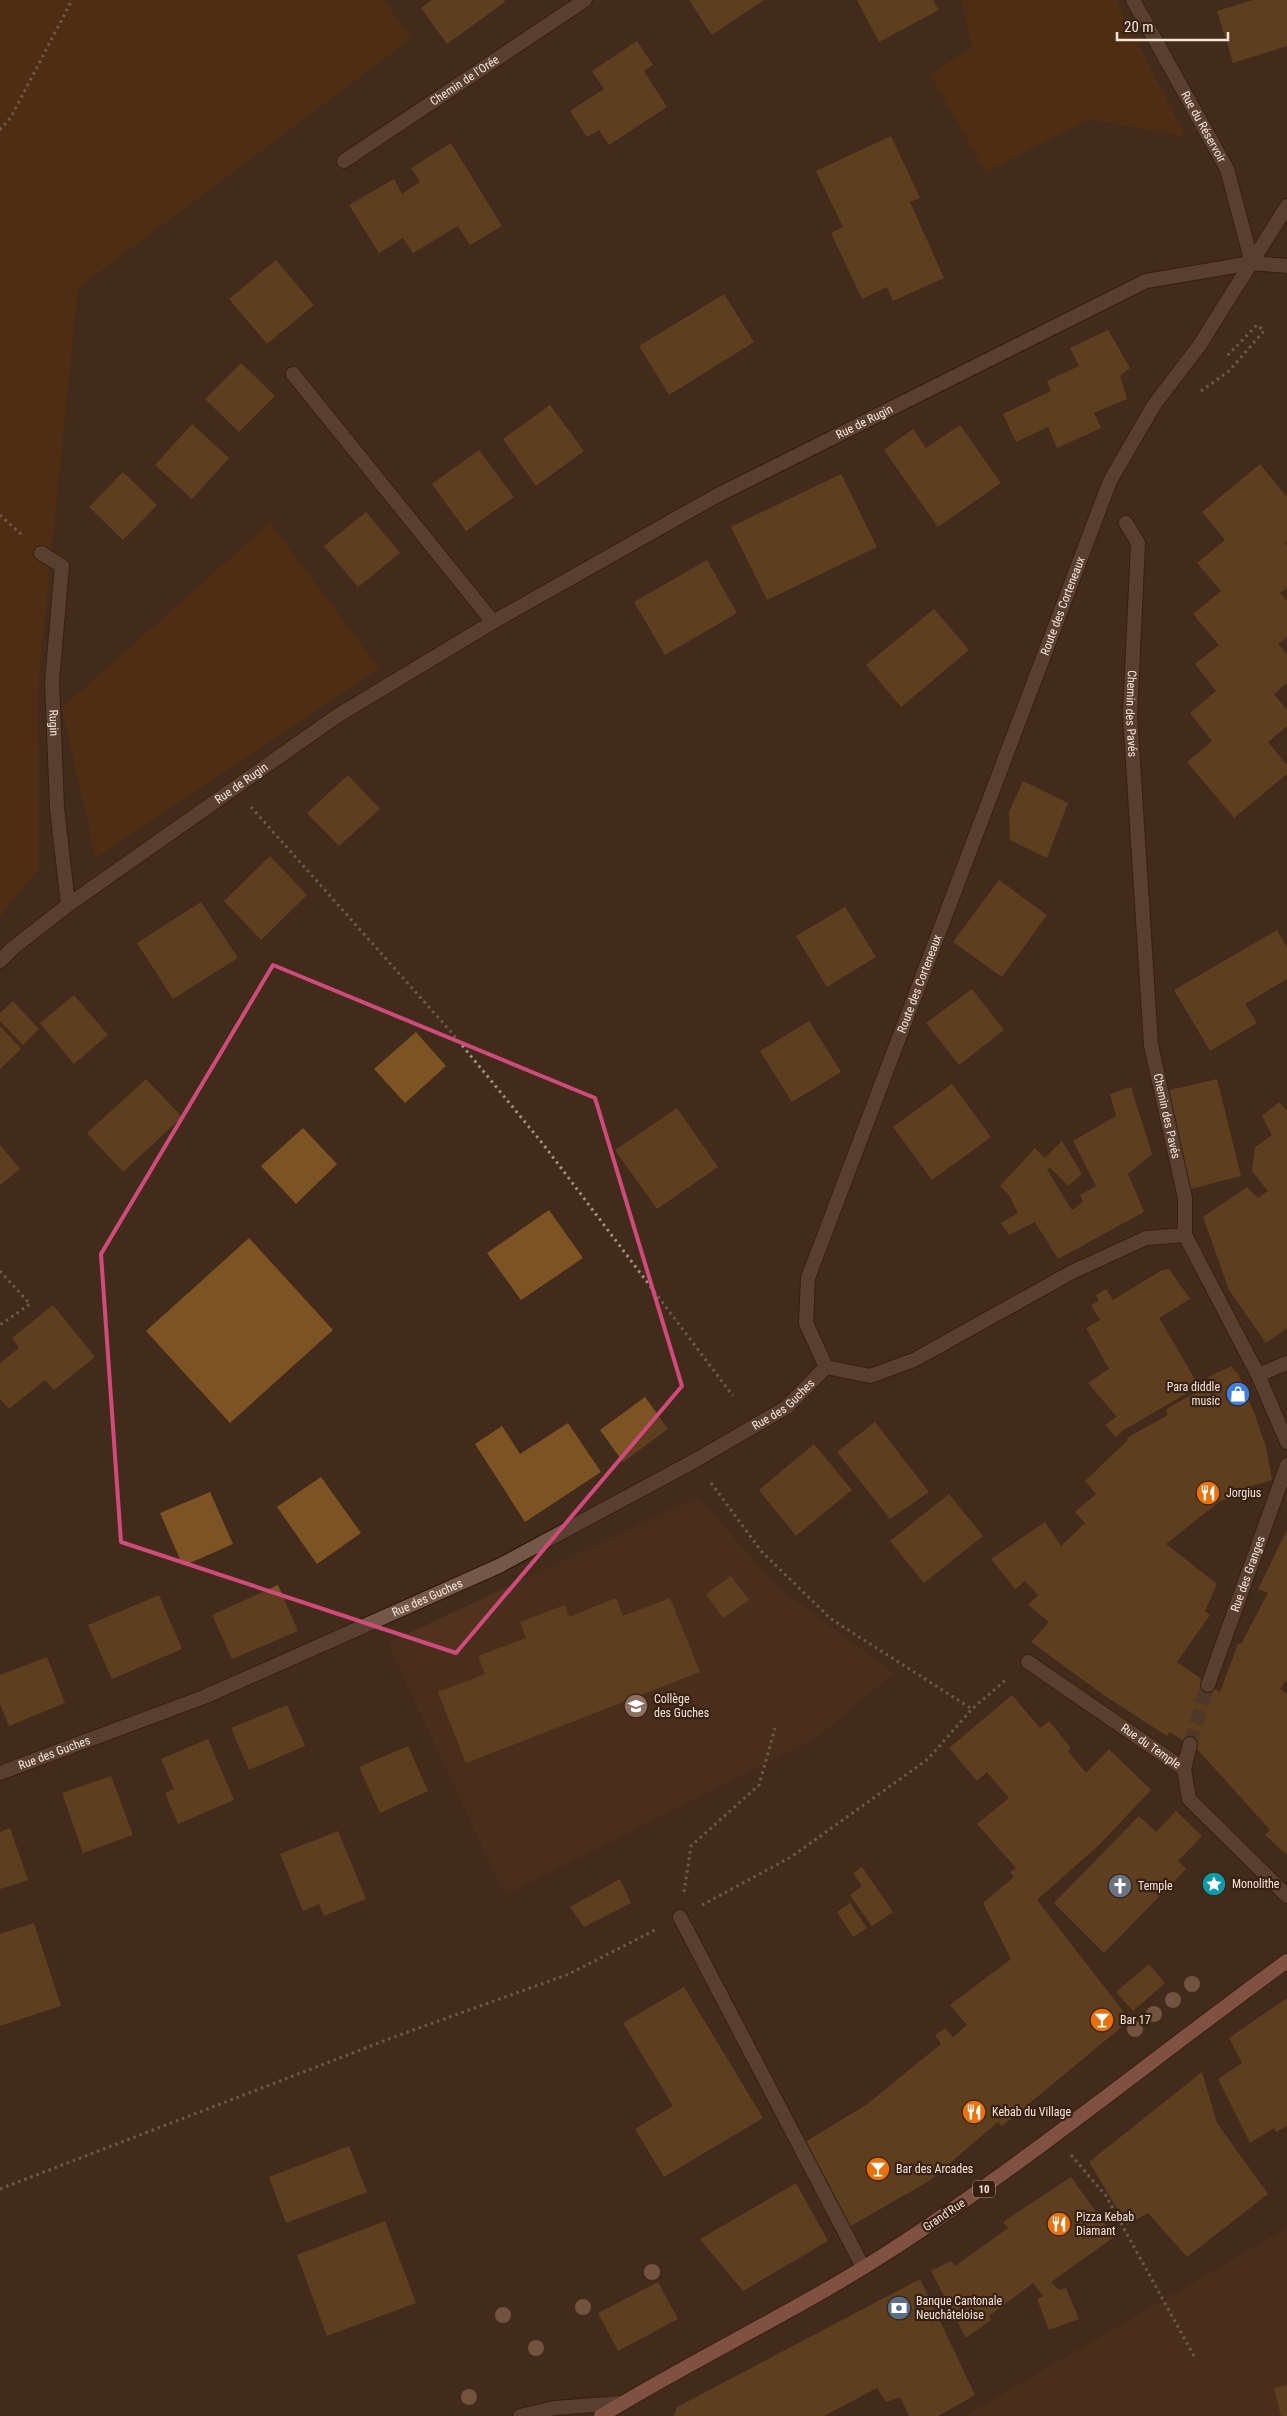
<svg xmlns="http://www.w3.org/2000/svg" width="1287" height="2416" font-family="'Roboto Condensed',sans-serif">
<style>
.built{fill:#50321e}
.green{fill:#5e300b}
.building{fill:#7c5423}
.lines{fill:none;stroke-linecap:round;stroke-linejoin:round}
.minor-tunnel{stroke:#5e4738;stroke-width:14;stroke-dasharray:14 7;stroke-linecap:butt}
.service-casing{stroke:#291304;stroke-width:16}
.minor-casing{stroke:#291304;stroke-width:16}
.primary-casing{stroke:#291304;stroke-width:16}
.path{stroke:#a38f83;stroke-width:3;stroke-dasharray:2.5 4;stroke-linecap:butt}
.service{stroke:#735847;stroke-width:14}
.minor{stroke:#735847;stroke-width:14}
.primary{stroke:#c77e73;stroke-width:14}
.tree{fill:#a8836b}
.marked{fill:none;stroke:#cf4b7b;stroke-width:4;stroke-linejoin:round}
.labels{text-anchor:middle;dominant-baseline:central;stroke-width:4.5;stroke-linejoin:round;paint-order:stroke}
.shield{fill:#382111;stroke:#bcaa9e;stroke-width:1}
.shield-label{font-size:11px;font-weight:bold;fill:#f5e5db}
.street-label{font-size:12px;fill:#f5e5db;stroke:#382111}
.poi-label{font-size:12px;fill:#f5e5db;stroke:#382111;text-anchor:start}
</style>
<rect width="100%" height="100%" fill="#432b1b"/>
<g class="built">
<polygon points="698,1497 779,1589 894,1673 816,1738 505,1895 388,1643"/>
<polygon points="1287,2228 1287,2416 965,2416"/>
</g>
<g class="green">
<polygon points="0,0 384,0 411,39 78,288 37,692 39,868 0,917"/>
<polygon points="962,0 1116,0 1183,132 1182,136 1089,119 986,172 930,74 973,48"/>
<polygon points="270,523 379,668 96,858 62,708"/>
</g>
<g class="building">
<polygon points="432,0 504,0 505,2 447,44 421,8"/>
<polygon points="689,0 764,0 712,35"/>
<polygon points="857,0 933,0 939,10 879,42"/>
<polygon points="1253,0 1287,0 1287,46 1233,63 1217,11"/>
<polygon points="637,41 653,65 644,71 667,107 609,145 599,130 587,137 570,111 604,89 592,71"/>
<polygon points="891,136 920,198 910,202 944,278 893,301 887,287 862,299 831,233 843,227 816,171"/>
<polygon points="451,143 502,226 470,245 458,226 413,253 403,238 379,253 349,205 394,179 402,194 420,182 411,168"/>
<polygon points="276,260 314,305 267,344 229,299"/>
<polygon points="724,294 754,342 669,395 639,346"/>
<polygon points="1108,330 1130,368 1120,376 1127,399 1094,413 1101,428 1057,448 1048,427 1016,442 1003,414 1051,391 1047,381 1079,366 1070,348"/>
<polygon points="241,363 275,396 239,432 205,399"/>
<polygon points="550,405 584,451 536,486 503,439"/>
<polygon points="192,424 229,458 192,499 155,465"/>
<polygon points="960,425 1001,483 938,527 884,450 913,429 926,448"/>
<polygon points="479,450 514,497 466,531 432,484"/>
<polygon points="1260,464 1287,497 1287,541 1285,543 1287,546 1287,588 1280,593 1287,601 1287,637 1278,644 1287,654 1287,683 1274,694 1287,710 1287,726 1268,742 1287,765 1287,774 1234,818 1187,762 1212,741 1190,713 1216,691 1195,664 1219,645 1193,614 1221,591 1197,563 1225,540 1202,512"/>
<polygon points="123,472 157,505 123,540 89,507"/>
<polygon points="841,474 877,547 767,600 731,527"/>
<polygon points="366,512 400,553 358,587 324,546"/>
<polygon points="707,560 737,613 665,655 634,602"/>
<polygon points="934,609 969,650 901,707 866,665"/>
<polygon points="348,775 380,809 339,846 307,813"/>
<polygon points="1023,781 1068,803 1047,858 1010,840 1009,812"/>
<polygon points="270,856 307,895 261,940 224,901"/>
<polygon points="999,880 1047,915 1002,977 953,942"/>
<polygon points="201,902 238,958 173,999 137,943"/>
<polygon points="845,907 876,957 827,987 796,936"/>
<polygon points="1277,930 1287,947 1287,979 1245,1004 1257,1023 1210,1051 1174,990"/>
<polygon points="972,989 1004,1030 959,1065 926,1023"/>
<polygon points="74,995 108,1035 74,1064 40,1023"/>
<polygon points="13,1001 39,1029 23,1045 0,1021 0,1013"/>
<polygon points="809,1021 841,1072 792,1102 760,1051"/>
<polygon points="0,1026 21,1049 0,1069"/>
<polygon points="416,1032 446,1066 405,1103 374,1069"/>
<polygon points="146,1079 182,1117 123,1172 87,1133"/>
<polygon points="1217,1079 1241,1176 1191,1189 1166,1091"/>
<polygon points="952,1084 991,1137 932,1180 893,1127"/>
<polygon points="1131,1087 1152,1154 1128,1174 1144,1212 1058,1259 1035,1222 1009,1235 1001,1223 1018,1213 1009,1195 1000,1186 1035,1148 1045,1158 1062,1141 1082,1174 1068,1186 1050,1167 1047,1170 1072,1210 1078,1206 1083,1201 1080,1195 1096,1186 1073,1141 1116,1116 1110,1094"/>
<polygon points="1279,1102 1287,1111 1287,1328 1266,1343 1229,1290 1203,1217 1247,1187 1258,1198 1268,1191 1252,1171 1255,1147 1272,1135 1262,1116"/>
<polygon points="677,1108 718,1167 657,1209 615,1150"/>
<polygon points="303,1128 337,1164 296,1204 261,1166"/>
<polygon points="0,1145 20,1169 0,1185"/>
<polygon points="549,1210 583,1258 521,1300 487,1253"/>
<polygon points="249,1238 333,1330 230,1423 146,1331"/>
<polygon points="1169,1269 1190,1299 1159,1318 1199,1386 1122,1431 1116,1437 1105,1425 1117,1417 1088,1383 1109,1369 1086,1328 1100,1320 1091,1305 1099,1301 1096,1295 1106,1289 1113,1300 1162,1270"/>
<polygon points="53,1305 95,1357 54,1390 45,1380 9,1409 0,1399 0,1363 19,1348 12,1338"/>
<polygon points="1232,1366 1235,1372 1237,1371 1255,1415 1266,1447 1272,1480 1242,1489 1243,1491 1219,1502 1166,1544 1217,1584 1205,1611 1210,1615 1177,1662 1220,1692 1238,1644 1241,1644 1268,1593 1258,1589 1287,1530 1287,1679 1280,1689 1287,1694 1287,1855 1265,1835 1270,1830 1199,1751 1170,1732 1167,1736 1105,1696 1031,1642 1049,1622 1028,1605 1038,1595 1025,1581 1015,1589 991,1559 1045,1522 1061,1546 1085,1523 1075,1512 1096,1494 1085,1481 1128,1440 1127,1438 1168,1415 1166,1411 1168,1408 1211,1384 1208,1377"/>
<polygon points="645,1397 668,1429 623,1462 600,1430"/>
<polygon points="875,1422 929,1492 890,1519 837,1452"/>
<polygon points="568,1423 601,1472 525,1522 475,1444 502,1426 520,1454"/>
<polygon points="814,1444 852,1490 796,1536 759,1490"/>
<polygon points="321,1477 361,1533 317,1564 277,1507"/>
<polygon points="210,1492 233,1544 183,1566 160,1513"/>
<polygon points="949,1494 983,1536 924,1583 890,1541"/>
<polygon points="731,1576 749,1600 723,1618 706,1594"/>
<polygon points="278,1585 298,1631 232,1659 212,1615"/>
<polygon points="159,1595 182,1649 112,1679 88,1625"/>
<polygon points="616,1598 623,1616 670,1598 700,1672 466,1763 438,1692 485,1674 478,1656 526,1638 520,1622 565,1605 569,1617"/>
<polygon points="47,1657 65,1703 9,1726 0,1704 0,1675"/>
<polygon points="1012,1695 1040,1728 1049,1721 1071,1748 1068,1751 1086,1773 1109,1749 1151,1790 1099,1845 1037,1900 1130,2020 1002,2126 998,2122 929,2181 849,2227 805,2142 866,2105 941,2044 935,2035 945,2028 953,2037 967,2025 950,2005 1011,1959 983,1903 1014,1877 1010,1872 1016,1868 977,1824 1009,1798 987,1772 977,1781 949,1748"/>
<polygon points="287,1705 305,1746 249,1770 231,1728"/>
<polygon points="208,1739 234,1800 178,1824 165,1793 174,1789 161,1759"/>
<polygon points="408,1746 428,1791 380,1813 359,1767"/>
<polygon points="111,1776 133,1835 83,1853 62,1793"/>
<polygon points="1176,1811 1202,1836 1178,1861 1186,1869 1104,1953 1054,1903 1139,1816 1156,1832"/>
<polygon points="10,1828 28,1880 0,1889 0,1832"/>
<polygon points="338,1831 366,1899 324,1916 319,1904 303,1911 280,1854"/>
<polygon points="862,1867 893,1912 872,1926 850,1895 862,1886 853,1873"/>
<polygon points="620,1879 631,1903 584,1927 570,1907"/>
<polygon points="850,1903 867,1928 853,1937 837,1912"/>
<polygon points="34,1923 61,2006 0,2026 0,1934"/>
<polygon points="1149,1964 1165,1983 1133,2011 1116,1992"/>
<polygon points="684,1987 763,2118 664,2177 635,2129 673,2106 623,2023"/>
<polygon points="1287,1998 1287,2126 1276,2132 1274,2128 1250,2143 1218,2079 1242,2063 1229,2038"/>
<polygon points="1202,2072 1217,2123 1268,2194 1187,2257 1148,2213 1127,2225 1089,2162"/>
<polygon points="349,2146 367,2192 286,2223 269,2177"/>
<polygon points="1071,2177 1114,2237 1051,2282 1059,2290 1066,2288 1079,2319 1049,2330 1037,2299 1043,2296 1033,2283 989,2316 991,2320 966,2338 931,2271 951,2261 955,2266 1008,2228 1003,2222"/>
<polygon points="796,2183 828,2241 743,2291 700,2239"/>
<polygon points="385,2221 416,2303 327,2336 297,2255"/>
<polygon points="920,2279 975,2395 938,2416 909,2416 900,2397 886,2402 877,2388 824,2416 674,2416 677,2407"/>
<polygon points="658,2282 678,2319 618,2351 598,2313"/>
<polygon points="1287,2385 1287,2416 1281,2416 1274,2388"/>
</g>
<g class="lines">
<polyline class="minor-tunnel" points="1190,1744 1208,1685"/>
<g class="service-casing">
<g id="service">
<polyline points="680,1917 863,2267"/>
<polyline points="520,2416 555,2408 621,2403"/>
</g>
</g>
<g class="minor-casing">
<g id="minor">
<path id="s1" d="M1133 0 1227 169 1252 263"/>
<path id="s2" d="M344 161 585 0"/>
<polyline points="293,374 493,622"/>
<path id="s3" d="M1126 523 1138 543 1130 715 1151 1045 1185 1198V1235L1258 1375 1287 1442"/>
<path id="s4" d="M41 553 62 566 52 681 57 808 68 905"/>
<path id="s5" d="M0 961 13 948 68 905 337 716 493 622 716 496 1146 281 1252 263 1287 266"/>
<path id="s6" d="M826 1367 806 1323 808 1278 1110 481 1154 405 1199 346 1287 206"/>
<polyline points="826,1367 870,1376 914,1360 1072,1272 1146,1238 1185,1235"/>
<polyline points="1258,1375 1287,1363"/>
<path id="s7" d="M1028 1662 1184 1769"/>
<path id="s8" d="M1208 1685 1287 1465"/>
<polyline points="1190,1744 1184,1769 1189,1799 1287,1896"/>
<path id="s9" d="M0 1773 204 1697 499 1566 696 1460 787 1407 826 1367"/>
</g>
</g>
<g class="primary-casing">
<path id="primary" d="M601 2416C697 2357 801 2309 896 2247 1031 2159 1156 2056 1287 1961"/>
</g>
<g class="path">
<polyline points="0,130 11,117 72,0"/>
<polyline points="1201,391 1229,371 1264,331 1257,325 1226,357"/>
<polyline points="0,515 22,535"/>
<polyline points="251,807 452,1033 543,1144 733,1396"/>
<polyline points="0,1271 30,1304 0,1325"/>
<polyline points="711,1483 762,1552 831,1619 972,1709"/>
<polyline points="684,1892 691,1846 759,1785 775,1728"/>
<polyline points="702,1905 791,1857 928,1759 972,1709 1008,1678"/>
<polyline points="1071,2155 1106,2196 1194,2356"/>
<polyline points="0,2189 394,2037 569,1974 657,1929"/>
</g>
<use href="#service" class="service"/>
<use href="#minor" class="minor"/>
<use href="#primary" class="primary"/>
</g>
<g class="tree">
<circle cx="1192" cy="1984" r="8"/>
<circle cx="1173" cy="2000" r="8"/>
<circle cx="1154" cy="2014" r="8"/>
<circle cx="1135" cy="2029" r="8"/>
<circle cx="652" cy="2272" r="8"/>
<circle cx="583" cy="2307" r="8"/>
<circle cx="503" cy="2315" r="8"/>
<circle cx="536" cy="2348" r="8"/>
<circle cx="469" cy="2397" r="8"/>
</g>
<path d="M0 0H1287V2416H0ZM273 965 595 1098 682 1386 456 1653 121 1542 101 1254Z" fill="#432b1b" fill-opacity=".55" fill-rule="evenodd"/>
<path class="marked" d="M273 965 595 1098 682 1386 456 1653 121 1542 101 1254Z"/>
<defs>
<g id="shop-disc" transform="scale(1.25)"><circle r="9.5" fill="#3f7fe0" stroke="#382111"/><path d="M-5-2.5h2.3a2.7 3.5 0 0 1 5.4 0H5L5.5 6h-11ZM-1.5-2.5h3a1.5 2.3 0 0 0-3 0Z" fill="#fff"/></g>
<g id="restaurant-disc" transform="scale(1.25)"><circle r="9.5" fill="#e8710a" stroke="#382111"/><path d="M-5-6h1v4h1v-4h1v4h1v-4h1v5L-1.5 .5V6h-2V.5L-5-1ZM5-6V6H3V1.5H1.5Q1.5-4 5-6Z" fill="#fff"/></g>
<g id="school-disc" transform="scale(1.25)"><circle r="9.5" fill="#8d6e63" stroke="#382111"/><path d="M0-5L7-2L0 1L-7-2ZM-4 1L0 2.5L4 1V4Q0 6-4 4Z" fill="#fff"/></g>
<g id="sight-disc" transform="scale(1.25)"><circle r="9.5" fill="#0f9aa8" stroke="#382111"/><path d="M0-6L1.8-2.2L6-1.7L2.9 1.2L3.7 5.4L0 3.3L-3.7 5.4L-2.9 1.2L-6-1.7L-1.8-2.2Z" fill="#fff"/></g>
<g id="church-disc" transform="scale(1.25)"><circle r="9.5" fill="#6b7280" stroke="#382111"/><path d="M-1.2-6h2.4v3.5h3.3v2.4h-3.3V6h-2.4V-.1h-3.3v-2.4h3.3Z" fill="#fff"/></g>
<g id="bar-disc" transform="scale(1.25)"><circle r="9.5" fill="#e8710a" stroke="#382111"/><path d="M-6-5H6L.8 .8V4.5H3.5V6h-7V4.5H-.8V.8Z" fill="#fff"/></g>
<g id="bank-disc" transform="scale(1.25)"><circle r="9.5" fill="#5c6f8a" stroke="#382111"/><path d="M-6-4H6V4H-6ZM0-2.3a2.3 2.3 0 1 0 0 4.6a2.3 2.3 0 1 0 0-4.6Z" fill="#fff"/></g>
</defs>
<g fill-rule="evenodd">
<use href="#shop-disc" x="1238" y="1394"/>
<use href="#restaurant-disc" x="1208" y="1493"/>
<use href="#school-disc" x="636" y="1706"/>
<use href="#sight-disc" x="1214" y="1884"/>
<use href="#church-disc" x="1120" y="1886"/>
<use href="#bar-disc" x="1102" y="2020"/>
<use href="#restaurant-disc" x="974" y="2112"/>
<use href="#bar-disc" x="878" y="2169"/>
<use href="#restaurant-disc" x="1059" y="2224"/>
<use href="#bank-disc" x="899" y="2308"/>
</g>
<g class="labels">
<rect class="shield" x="973" y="2180.5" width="22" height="17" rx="4"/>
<g class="shield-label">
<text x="984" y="2189">10</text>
</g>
<g class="street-label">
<text stroke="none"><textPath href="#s2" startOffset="145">Chemin de l'Orée</textPath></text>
<text stroke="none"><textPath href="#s1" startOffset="145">Rue du Réservoir</textPath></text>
<text stroke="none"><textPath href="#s5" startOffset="1021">Rue de Rugin</textPath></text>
<text stroke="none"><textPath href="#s6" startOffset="812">Route des Corteneaux</textPath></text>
<text stroke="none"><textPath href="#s3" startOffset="194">Chemin des Pavés</textPath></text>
<text stroke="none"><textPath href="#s4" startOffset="182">Rugin</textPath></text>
<text stroke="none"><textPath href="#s5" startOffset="300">Rue de Rugin</textPath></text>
<text stroke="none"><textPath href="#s6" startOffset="408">Route des Corteneaux</textPath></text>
<text stroke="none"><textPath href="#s3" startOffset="599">Chemin des Pavés</textPath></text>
<text stroke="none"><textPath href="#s9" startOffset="868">Rue des Guches</textPath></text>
<text stroke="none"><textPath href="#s8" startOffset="118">Rue des Granges</textPath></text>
<text stroke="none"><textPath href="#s9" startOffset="462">Rue des Guches</textPath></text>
<text stroke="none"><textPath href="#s7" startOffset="149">Rue du Temple</textPath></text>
<text stroke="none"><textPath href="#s9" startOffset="58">Rue des Guches</textPath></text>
<text transform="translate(944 2215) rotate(-34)">Grand'Rue</text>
</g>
<g class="poi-label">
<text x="1220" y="1387" text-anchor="end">Para diddle<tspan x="1220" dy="14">music</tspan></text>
<text x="1226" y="1493">Jorgius</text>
<text x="654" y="1699">Collège<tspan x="654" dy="14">des Guches</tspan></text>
<text x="1232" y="1884">Monolithe</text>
<text x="1138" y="1886">Temple</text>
<text x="1120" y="2020">Bar 17</text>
<text x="992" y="2112">Kebab du Village</text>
<text x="896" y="2169">Bar des Arcades</text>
<text x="1076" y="2217">Pizza Kebab<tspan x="1076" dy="14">Diamant</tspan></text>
<text x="916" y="2301">Banque Cantonale<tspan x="916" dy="14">Neuchâteloise</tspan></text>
</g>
</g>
<path d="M1117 32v8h111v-8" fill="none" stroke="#f5e5db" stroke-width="2.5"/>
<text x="1124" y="32" font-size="15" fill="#f5e5db" stroke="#382111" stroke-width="4" paint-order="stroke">20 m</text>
</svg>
